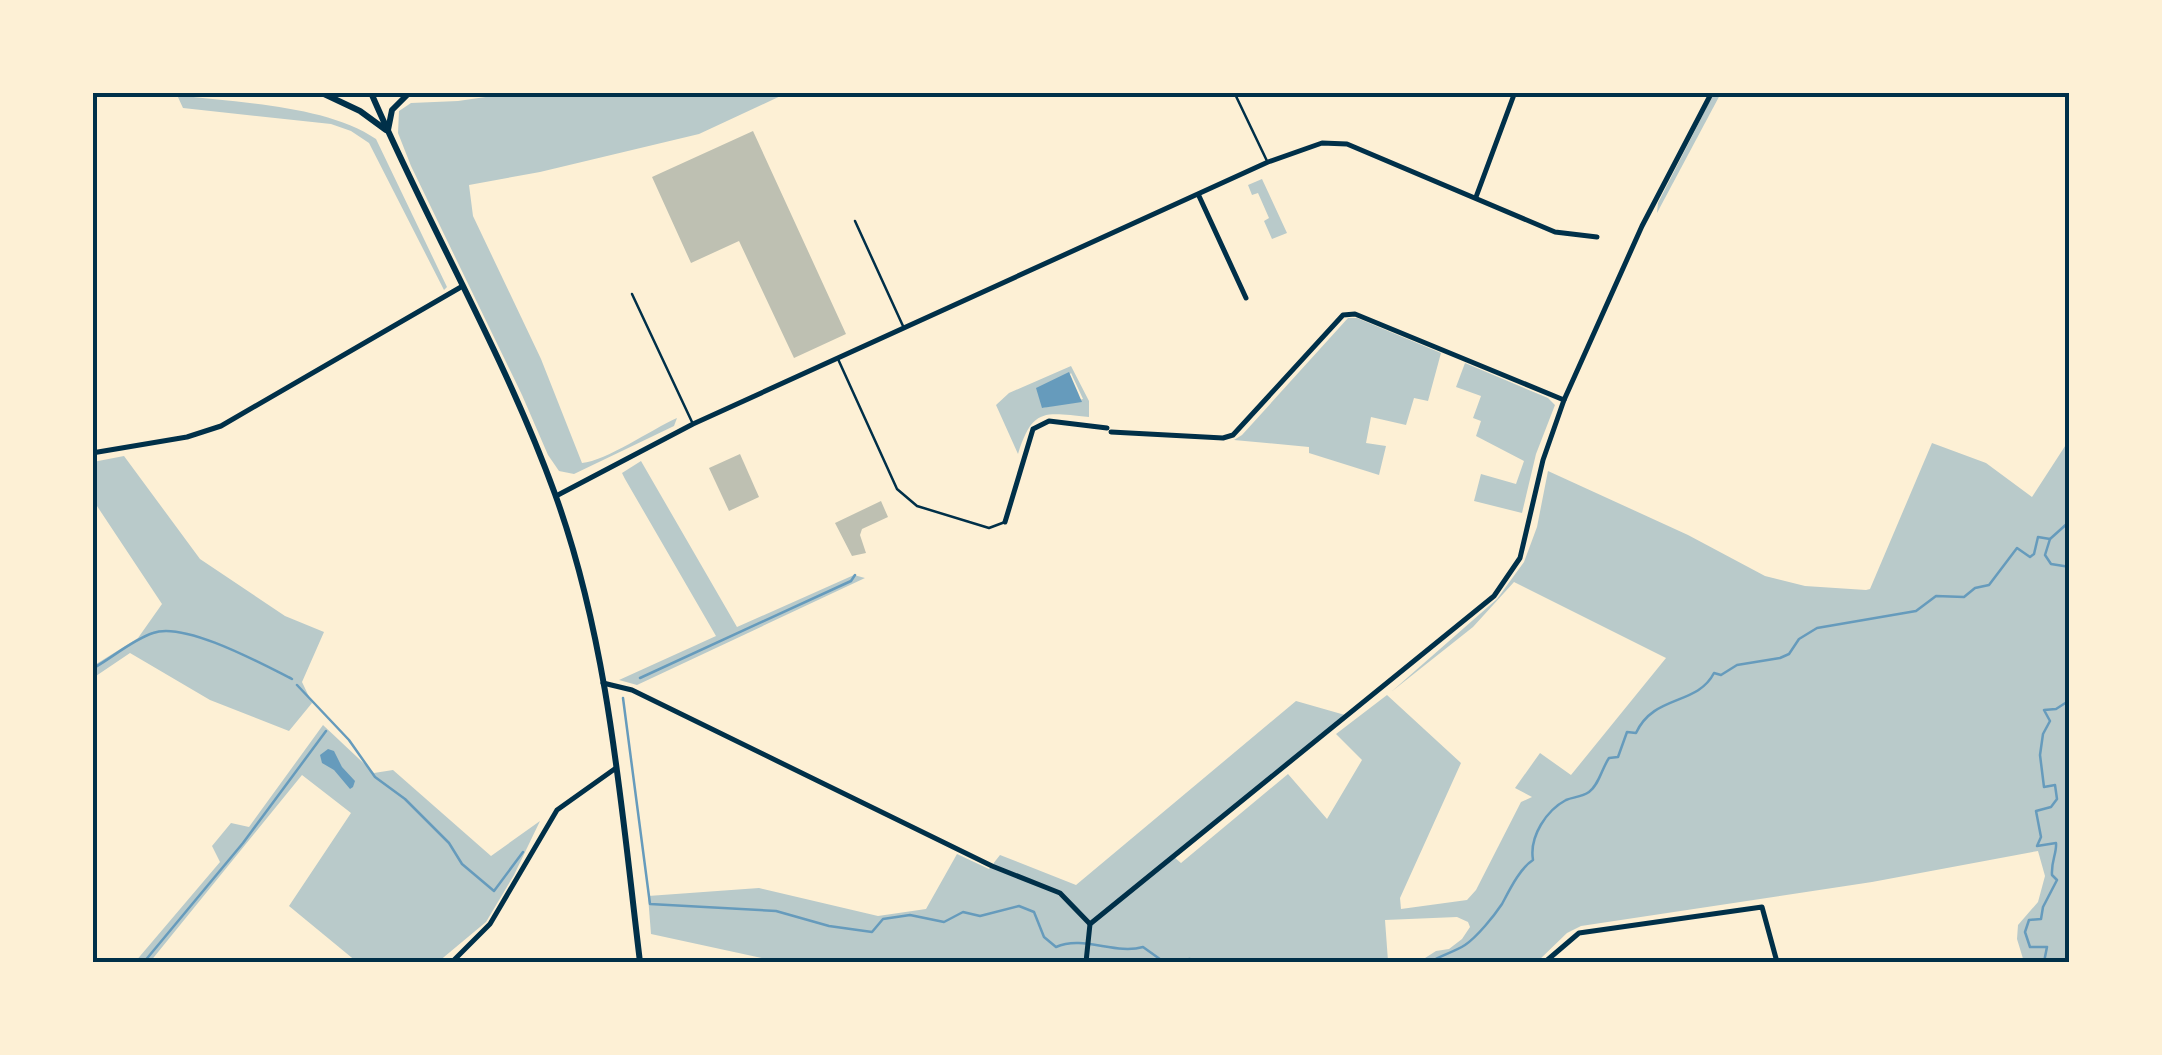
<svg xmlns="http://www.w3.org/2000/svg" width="2162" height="1055" font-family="'Varela Round',sans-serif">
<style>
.green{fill:#b9caca;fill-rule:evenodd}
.water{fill:#669bbc}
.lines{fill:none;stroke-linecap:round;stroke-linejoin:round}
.stream{stroke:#669bbc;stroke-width:2.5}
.building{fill:#bec0b2}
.service{stroke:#003049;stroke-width:2.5}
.minor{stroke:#003049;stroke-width:5}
.secondary{stroke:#003049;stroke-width:6}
.primary{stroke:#003049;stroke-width:8}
.neatline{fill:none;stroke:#003049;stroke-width:4}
</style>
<rect width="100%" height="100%" fill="#fdf0d5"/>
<g class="green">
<path d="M521 92 787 93 699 134 540 172 469 185 473 216 541 359 582 463C606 461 652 429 677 418L674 426 574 474 559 471 548 455 522 395 411 166 398 133 399 111 411 103 458 101Z"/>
<polygon points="1714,93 1721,93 1657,213 1658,203"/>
<path d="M177 95C238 103 326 105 376 139L447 287 444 290 369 143 351 131 331 124 183 108Z"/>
<polygon points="1262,179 1287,233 1272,239 1264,221 1269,218 1258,193 1252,195 1248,185"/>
<polygon points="1348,318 1357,318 1441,353 1428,401 1414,398 1406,425 1371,417 1366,443 1386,446 1379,475 1309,453 1309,447 1234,440 1242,435"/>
<polygon points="1465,363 1548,398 1555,405 1536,454 1522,513 1474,501 1481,474 1516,484 1524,461 1476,436 1481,421 1473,418 1481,396 1456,387"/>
<path d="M1071 366 1089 401V417C1044 413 1033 407 1018 454L996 405 1009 393ZM1071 373 1083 399 1042 408Z"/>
<path d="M2069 440 2070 940 2066 962H2024L2017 939 2018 925 2038 902 2045 876 2038 851 1872 882 1581 926 1567 933 1537 962H780L651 934 648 896 759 888 878 916 926 909 957 854 989 869 1000 855 1076 885 1296 701 1345 715 1174 857 1181 863 1288 774 1327 819 1362 760 1336 734 1387 695 1461 763 1400 898 1401 909 1467 900 1476 890 1521 802 1532 797 1515 788 1540 753 1571 775 1666 658 1514 582 1473 627 1391 692 1497 599 1524 562 1537 527 1548 471 1688 535 1765 576 1805 586 1866 590 1870 589 1932 443 1986 463 2032 497ZM1457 917 1468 922 1470 927 1462 939 1449 949 1436 951 1422 960 1388 961 1385 920Z"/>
<polygon points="124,456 200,559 285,616 324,632 302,682 312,703 289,731 210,700 130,653 93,678 93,666 138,638 162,604 93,500 93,462"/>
<polygon points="641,461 737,627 854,575 865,578 637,685 619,680 716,636 625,479 622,473"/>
<polygon points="323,725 374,773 393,770 491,856 540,821 514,875 486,922 438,962 357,962 289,906 351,813 302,775 150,962 135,962 220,862 212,846 231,823 249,827"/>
</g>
<g class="water">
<polygon points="1069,372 1082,402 1042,408 1036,388"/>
<polygon points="328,749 334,751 342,767 355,781 353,787 350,789 334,770 322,763 320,755"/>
</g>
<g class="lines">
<g class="stream">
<polyline points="2050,539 2045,555 2051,564 2070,567"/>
<path d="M92 669C112 658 132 640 153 633 184 621 262 664 292 679"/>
<polyline points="640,678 851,581 855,575"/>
<polyline points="297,685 349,740 375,777 405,799 449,843 462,864 494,891 523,852"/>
<path d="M623 698 650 904 776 911 829 926 872 932 883 919 910 915 944 922 963 912 980 916 1019 906 1034 912 1044 937 1056 947C1083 935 1115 955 1143 947L1164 962 1190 959 1196 962"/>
<polyline points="144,962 243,843 326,731"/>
<path d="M1430 962C1442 955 1454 952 1465 945 1477 937 1494 916 1502 904 1509 891 1520 868 1533 860 1529 836 1547 810 1566 800 1573 797 1582 797 1589 792 1599 785 1602 768 1609 758L1618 757 1627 732 1636 733C1654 694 1697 706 1714 673L1721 675 1737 665 1780 658 1789 654 1799 639 1817 628 1916 611 1936 596 1964 597 1975 588 1989 585 2017 548 2030 557 2034 554 2038 537 2050 539 2070 521"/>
<path d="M2044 962 2047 947H2030L2025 932 2029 920 2041 919 2043 907 2057 880 2052 875C2051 861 2057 853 2056 843L2037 846 2041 837 2036 811 2051 807 2057 799 2055 785 2044 787 2040 755 2043 734 2050 721 2044 710 2056 709 2070 700"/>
</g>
</g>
<g class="building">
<polygon points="753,131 846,334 794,358 739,241 691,263 652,177"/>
<polygon points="740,454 759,497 729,511 709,468"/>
<polygon points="881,501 888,517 862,529 860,535 866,553 852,556 835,523"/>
</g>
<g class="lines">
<g class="service">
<polyline points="1234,92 1267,161"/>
<polyline points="855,221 903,326"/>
<polyline points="632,294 692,422"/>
<polyline points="838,359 897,489 917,506 989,528 1005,522"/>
</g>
<g class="minor">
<polyline points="1199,196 1246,298"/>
<polyline points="1476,197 1515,92"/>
<polyline points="1111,432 1223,438 1233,435 1343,315 1355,314 1564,400 1642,226 1712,92"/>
<polyline points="92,453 187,437 221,426 461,287"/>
<polyline points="556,496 693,424 1268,162 1322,143 1347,144 1555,232 1597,237"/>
<polyline points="1005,522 1033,429 1049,421 1107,428"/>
<polyline points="603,683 632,690 992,866 1060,893 1090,924"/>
<polyline points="452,962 490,924 557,810 616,768"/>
<polyline points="1086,962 1090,924 1494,596 1520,558 1543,460 1564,400"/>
<polyline points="1545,962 1579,933 1762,907 1777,962"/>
</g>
<g class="secondary">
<polyline points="324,94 360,111 386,130"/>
<path d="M372 95C430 229 505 356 555 494 609 643 621 806 640 962"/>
<polyline points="388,130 392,110 410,92"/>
</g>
<polyline class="primary" points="315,92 408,92"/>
</g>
<rect width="2162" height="1055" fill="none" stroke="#fdf0d5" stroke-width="190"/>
<rect x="95" y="95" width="1972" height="865" class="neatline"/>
</svg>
